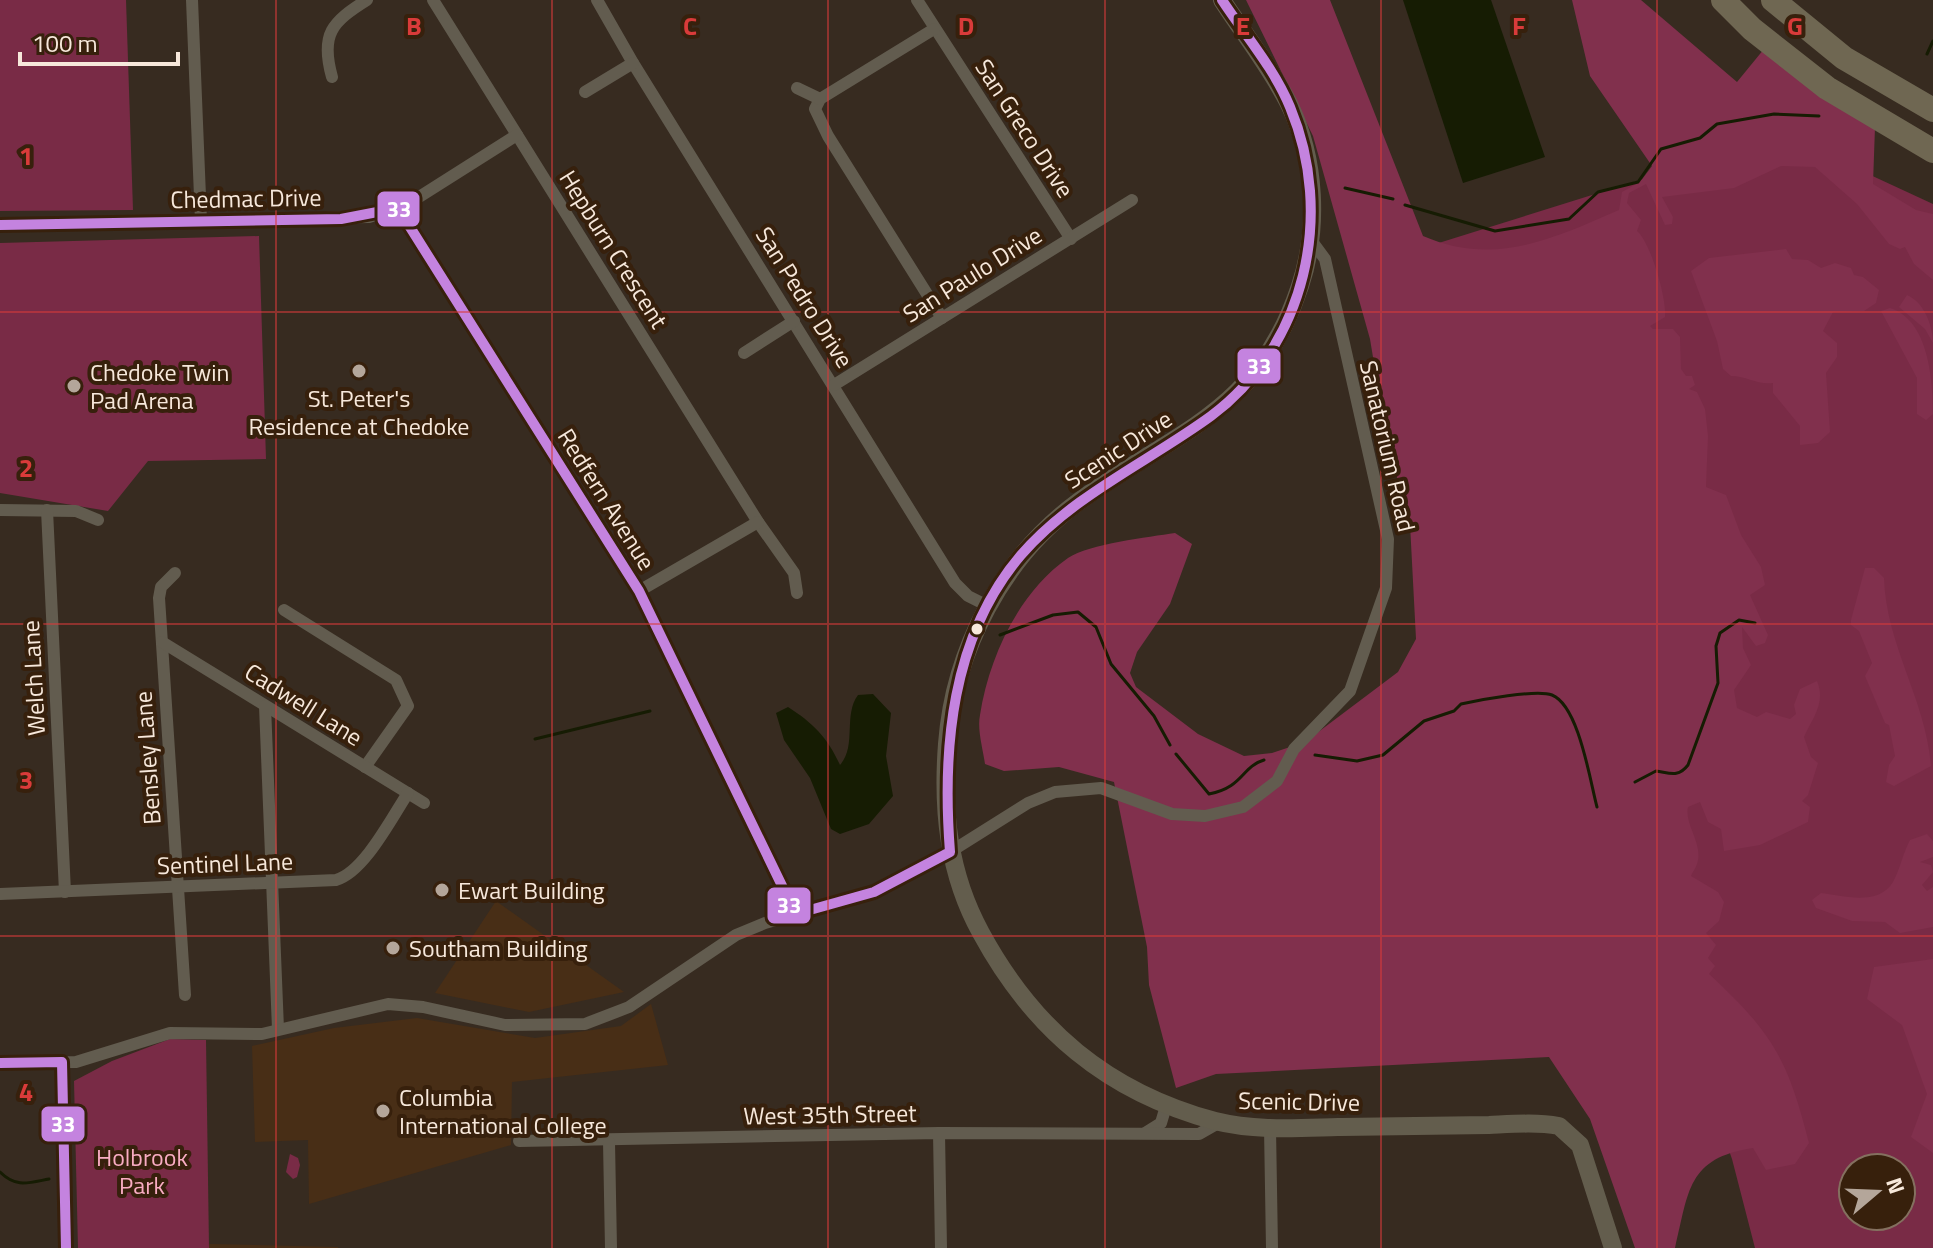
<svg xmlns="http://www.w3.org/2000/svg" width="1933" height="1248" font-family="'Titillium Web',sans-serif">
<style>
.built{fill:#482e16}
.green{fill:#792b46;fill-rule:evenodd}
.forest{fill:#81304d}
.water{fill:#161c03}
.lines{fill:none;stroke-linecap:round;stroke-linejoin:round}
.stream{stroke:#161c03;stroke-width:3}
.street{stroke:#625c4f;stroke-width:12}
.secondary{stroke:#635d4d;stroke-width:18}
.highway{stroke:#6f6752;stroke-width:24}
.bus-1-casing{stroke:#37200c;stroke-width:16}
.bus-1{stroke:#c483df;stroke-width:10}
.grid{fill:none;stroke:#d93b3a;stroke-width:2;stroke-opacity:0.55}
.poi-dot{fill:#b4a69a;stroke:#37200c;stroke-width:3}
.bus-dot{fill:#f7e8db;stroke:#37200c;stroke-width:3}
.labels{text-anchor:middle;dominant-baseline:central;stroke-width:8;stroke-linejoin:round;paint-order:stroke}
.street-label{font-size:24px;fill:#f7e8db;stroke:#37200c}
.poi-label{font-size:24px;fill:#f7e8db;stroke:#37200c;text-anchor:start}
.park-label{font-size:24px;fill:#f9acc3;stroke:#37200c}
.grid-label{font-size:26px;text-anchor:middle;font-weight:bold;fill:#d93b3a;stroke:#37200c;stroke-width:8;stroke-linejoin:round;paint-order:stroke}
.line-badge{stroke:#37200c;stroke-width:3}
.badge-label{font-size:22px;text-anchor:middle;font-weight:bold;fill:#fff}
</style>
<rect width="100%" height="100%" fill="#372b20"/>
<g class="built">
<polygon points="496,901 624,992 529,1012 435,993"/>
<polygon points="651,1004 668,1065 512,1082 511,1145 309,1204 308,1140 255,1142 252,1046 334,1028 417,1018 535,1038 621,1026"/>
<polygon points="209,1244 338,1247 338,1248 209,1248"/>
</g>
<g class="green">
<polygon points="0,0 126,0 133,210 0,211"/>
<path d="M1784 135 1933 204V1248H1755L1732 1159 1413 251ZM1853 1168H1901V1216H1853Z"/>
<polygon points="259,236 266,459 148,461 108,511 0,493 0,243"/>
<polygon points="170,1039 206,1040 209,1248 78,1248 74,1081 112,1061"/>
<polygon points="290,1154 298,1158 300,1165 297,1177 293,1179 286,1172"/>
</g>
<g class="forest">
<path d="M1246 0H1330L1423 236C1495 267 1552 239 1619 210L1622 192 1640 182 1652 166 1590 76 1572 0H1641L1737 82 1764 49 1875 127 1873 184 1916 210 1933 214V280L1914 264 1905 247 1900 249 1889 244 1857 204 1815 167 1781 166 1734 188 1662 197 1673 217 1672 224 1665 225 1646 184 1629 193 1627 203 1641 220 1637 231C1651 243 1667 299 1665 317L1650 326 1653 329H1673L1680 337 1681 369 1686 376H1692L1695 385 1689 389 1697 392 1705 409 1708 436 1706 487 1726 495 1741 535 1761 567 1765 585 1750 595 1768 635 1765 643 1756 646 1742 627 1743 648 1751 665 1734 690 1737 708 1757 717 1766 712 1790 719 1796 714 1794 705 1800 689 1817 681C1826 703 1813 717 1804 737L1811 757 1818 763 1808 795 1802 801 1810 807 1808 822 1760 845 1724 851 1721 829 1708 822 1700 802 1688 807C1684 825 1704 844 1697 864 1696 868 1693 871 1691 876L1718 892 1724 902 1719 921 1706 933 1716 945 1708 958 1715 966 1709 974C1773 1033 1788 1060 1809 1143L1795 1164 1766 1170 1753 1148C1687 1158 1689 1191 1675 1248H1635L1590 1119 1549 1057 1216 1074 1176 1088 1149 985 1147 947 1114 782 1059 767 1004 771 985 764C983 749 977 730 980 715 989 657 1019 592 1068 558 1089 544 1149 537 1175 533L1192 544 1170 604 1137 652 1130 673 1136 687 1198 734 1244 756 1272 753 1305 742 1398 672 1416 639 1410 524 1387 442 1370 339 1313 136Z"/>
<path d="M1786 249 1792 259 1808 260 1821 268 1835 263 1851 268 1854 275 1863 277 1879 290 1876 303 1864 311 1833 312 1823 331 1837 343V357L1826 373 1830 432 1818 443 1800 445V426L1773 393V383C1757 385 1747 376 1731 376L1723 369 1717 341 1691 271 1709 258Z"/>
<path d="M1907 295C1924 302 1933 326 1933 343L1925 329 1899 307Z"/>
<path d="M1890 308C1929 320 1933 381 1933 414L1926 420 1917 414V378L1881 311Z"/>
<path d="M1865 568H1874L1884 578C1886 645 1926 700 1931 766L1894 786 1886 782 1889 765 1895 756 1889 725 1885 723 1865 676 1872 663 1859 631 1851 625V620Z"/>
<path d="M1927 834 1933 841V857L1920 862 1931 865 1933 872 1922 885 1927 891 1933 887V927L1900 933 1885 922 1852 921 1816 908 1812 900 1821 893C1843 896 1879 906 1893 882 1900 869 1903 853 1910 840Z"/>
<polygon points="1933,959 1933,1153 1911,1137 1927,1094 1902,1025 1867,999 1874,967"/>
</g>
<g class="water">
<polygon points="1403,0 1491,0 1545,157 1463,183"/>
<path d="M873 694 891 713 886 756 893 796 869 824 840 834 831 829 810 778 784 740 776 713 788 707C813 723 828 738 840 765 857 746 843 715 858 695Z"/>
</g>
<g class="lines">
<g class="stream">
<polyline points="1927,54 1933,41"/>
<polyline points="1345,188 1393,199"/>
<polyline points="1405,205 1495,231 1569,219 1598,192 1638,182 1661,149 1700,138 1717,124 1774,114 1819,116"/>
<polyline points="1000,635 1053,615 1078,612 1096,627 1111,664 1154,716 1170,745"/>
<polyline points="535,739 650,711"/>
<path d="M1176 754 1209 794C1244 787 1241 767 1264 760"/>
<path d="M1315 755 1357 761 1383 755 1424 721 1454 711 1461 704C1479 700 1537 689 1552 695 1579 706 1590 781 1597 807"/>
<path d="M1635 782 1656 771C1670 773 1678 778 1688 765L1718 683 1716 646 1720 633 1739 620 1755 623"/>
<path d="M0 1172C16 1188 28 1183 49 1179"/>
</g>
<g class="street">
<polyline points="192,0 201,221"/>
<polyline points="433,0 758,522 794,573 797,593"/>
<polyline points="597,0 633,63 955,583 968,596 988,606"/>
<polyline points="917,0 1071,239"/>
<polyline points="934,29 820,99 815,109 828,136 942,318"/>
<path d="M332 77C320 34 332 22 367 0"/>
<polyline points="797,88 820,99"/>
<polyline points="585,92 633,63"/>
<polyline points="398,208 639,591 786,894 792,915"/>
<polyline points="0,225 369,217 408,204 517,135"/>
<polyline points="744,353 794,321"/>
<polyline points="834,385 1132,200"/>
<polyline points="0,510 76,511 98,520"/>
<polyline points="47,510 65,892"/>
<polyline points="175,573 161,587 159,598 185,995"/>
<polyline points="639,591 758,522"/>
<polyline points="284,610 396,680 408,706 365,767"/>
<polyline points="162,642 424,803"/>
<polyline points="265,706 278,1029"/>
<path d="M0 894 336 880C364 872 391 819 408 793"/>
<polyline points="62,1062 66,1248"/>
<polyline points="0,1063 76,1062 170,1033 262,1034 388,1004 423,1007 505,1025 585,1024 629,1007 736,935 765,923 874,892 950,852 1028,803 1055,792 1101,788 1172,814 1205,816 1243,807 1277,781 1294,749 1350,691 1386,588 1388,539 1325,259 1311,240"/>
<polyline points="1270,1128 1272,1248"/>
<polyline points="939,1133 941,1248"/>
<polyline points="1145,1133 1161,1123 1166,1106"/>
<polyline points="519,1141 939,1133 1199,1134 1220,1122"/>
<polyline points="609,1142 611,1248"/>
</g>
<path class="secondary" d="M1222 0C1244 34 1271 68 1289 104 1316 159 1319 229 1300 286 1258 414 1176 430 1078 502 1002 558 954 650 947 744 942 810 948 873 981 933 1033 1029 1107 1092 1215 1121 1255 1131 1297 1128 1338 1127 1388 1126 1438 1126 1489 1125 1512 1124 1536 1122 1559 1126L1580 1145 1613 1248"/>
<g class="highway">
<polyline points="1723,0 1752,29 1827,88 1933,151"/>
<polyline points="1773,0 1844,58 1933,110"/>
</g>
<g class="bus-1-casing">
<g id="bus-1">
<path d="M0 225 341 219 398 208 639 591 786 894 792 915 874 892 950 852C942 749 951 637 1021 555 1073 495 1148 462 1211 416 1306 345 1335 215 1290 107 1274 68 1245 35 1222 0"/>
<polyline points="0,1063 62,1062 66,1248"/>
</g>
</g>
<use href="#bus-1" class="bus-1"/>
</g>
<path class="grid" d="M276 0V1248M552 0V1248M828 0V1248M1105 0V1248M1381 0V1248M1657 0V1248M0 312H1933M0 624H1933M0 936H1933"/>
<g class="poi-dot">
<circle cx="359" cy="371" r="8"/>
<circle cx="74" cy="386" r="8"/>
<circle cx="442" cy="890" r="8"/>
<circle cx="393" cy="948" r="8"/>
<circle cx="383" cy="1111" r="8"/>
</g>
<circle class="bus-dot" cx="977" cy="629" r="7"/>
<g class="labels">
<g class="street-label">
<text transform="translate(1025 128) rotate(57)">San Greco Drive</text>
<text transform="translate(246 198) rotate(-1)">Chedmac Drive</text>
<text transform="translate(614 249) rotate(58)">Hepburn Crescent</text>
<text transform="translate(972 274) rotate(-32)">San Paulo Drive</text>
<text transform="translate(805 297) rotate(58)">San Pedro Drive</text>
<text transform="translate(1388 446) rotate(77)">Sanatorium Road</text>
<text transform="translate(1118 449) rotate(-33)">Scenic Drive</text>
<text transform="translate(607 499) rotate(58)">Redfern Avenue</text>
<text transform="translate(33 678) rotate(-93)">Welch Lane</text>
<text transform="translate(304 704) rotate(32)">Cadwell Lane</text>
<text transform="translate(147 758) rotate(-94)">Bensley Lane</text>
<text transform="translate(225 863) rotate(-2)">Sentinel Lane</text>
<text transform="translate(1299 1101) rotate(1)">Scenic Drive</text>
<text transform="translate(830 1114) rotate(-1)">West 35th Street</text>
</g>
<g class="poi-label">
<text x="90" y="372">Chedoke Twin<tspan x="90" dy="28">Pad Arena</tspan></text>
<text x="359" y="398" text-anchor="middle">St. Peter's<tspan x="359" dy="28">Residence at Chedoke</tspan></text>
<text x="458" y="890">Ewart Building</text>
<text x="409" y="948">Southam Building</text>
<text x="399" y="1097">Columbia<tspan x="399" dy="28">International College</tspan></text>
</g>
<g class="park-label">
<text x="142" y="1157">Holbrook<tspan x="142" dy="28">Park</tspan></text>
</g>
</g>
<g class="grid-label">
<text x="414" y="35">B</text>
<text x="690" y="35">C</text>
<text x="966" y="35">D</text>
<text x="1243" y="35">E</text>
<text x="1519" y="35">F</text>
<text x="1795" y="35">G</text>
<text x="26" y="165">1</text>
<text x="26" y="477">2</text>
<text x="26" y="789">3</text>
<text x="26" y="1101">4</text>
</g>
<g class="line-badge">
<rect x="376" y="190" width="45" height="38" rx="8" fill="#c483df"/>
<rect x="1236" y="347" width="46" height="38" rx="8" fill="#c483df"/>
<rect x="766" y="886" width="46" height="39" rx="8" fill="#c483df"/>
<rect x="40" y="1105" width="46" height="38" rx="8" fill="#c483df"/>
</g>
<g class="badge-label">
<text x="399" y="217">33</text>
<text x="1259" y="374">33</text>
<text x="789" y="913">33</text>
<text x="63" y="1132">33</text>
</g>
<g transform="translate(1877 1192) rotate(71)"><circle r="38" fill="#37200c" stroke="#84705f" stroke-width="2"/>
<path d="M0-6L14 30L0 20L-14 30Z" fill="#b4a69a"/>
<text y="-12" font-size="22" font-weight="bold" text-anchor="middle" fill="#f7e8db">N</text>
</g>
<path d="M20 52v12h158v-12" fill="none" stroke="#f7e8db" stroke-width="4"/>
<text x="32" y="52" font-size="24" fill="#f7e8db" stroke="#37200c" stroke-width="6" paint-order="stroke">100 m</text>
</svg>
